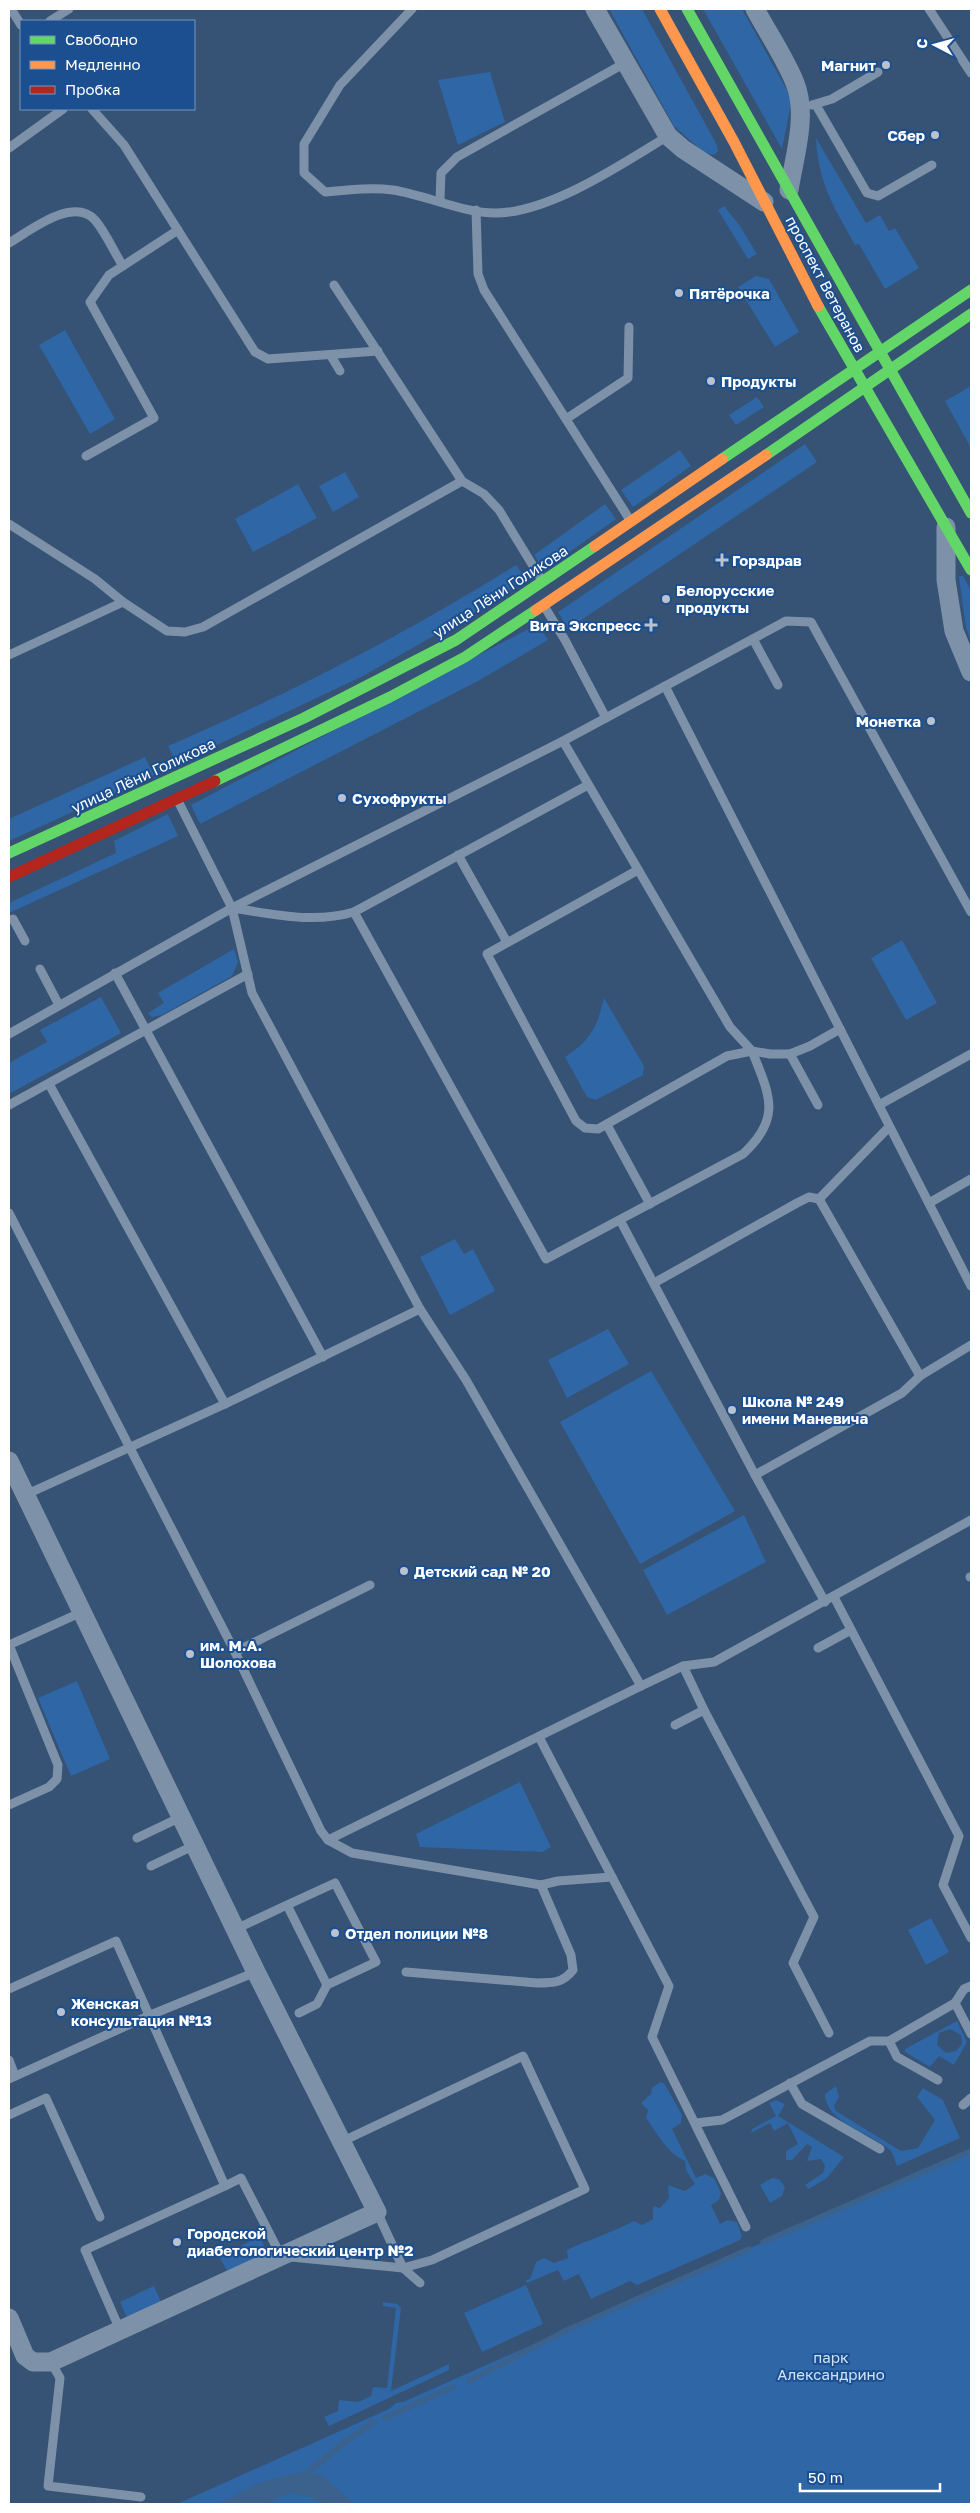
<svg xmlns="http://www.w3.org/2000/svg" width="980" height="2513" font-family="'Golos Text',sans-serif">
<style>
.green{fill:#2f66a5;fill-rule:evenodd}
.water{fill:#3b618d}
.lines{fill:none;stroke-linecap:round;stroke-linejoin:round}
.stream{stroke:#3b618d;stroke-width:5.5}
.lane{stroke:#7d92a8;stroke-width:9}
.street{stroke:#7d92a8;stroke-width:19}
.fast{stroke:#63d668;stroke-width:11}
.slow{stroke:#ff974d;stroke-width:11}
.jam{stroke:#b3261e;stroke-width:11}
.poi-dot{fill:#b9c2ce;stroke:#1b4f8f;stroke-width:2}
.labels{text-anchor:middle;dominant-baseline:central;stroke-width:4;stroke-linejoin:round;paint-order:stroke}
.poi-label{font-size:15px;font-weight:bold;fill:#fff;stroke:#1b4f8f;text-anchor:start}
.street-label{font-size:15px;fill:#fff;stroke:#1b4f8f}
.park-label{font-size:15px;fill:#cfe3fa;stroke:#1b4f8f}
</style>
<rect width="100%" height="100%" fill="#365274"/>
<g class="green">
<polygon points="609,9 642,9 717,145 718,151 714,155 703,152 674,126"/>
<polygon points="703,9 742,9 792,99 782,149"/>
<polygon points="490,72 505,122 458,145 438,80"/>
<path d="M816 138 866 223 880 215 889 231 895 228 919 268 885 289 859 244 855 245C834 207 818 183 816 138Z"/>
<polygon points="724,206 740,226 757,254 748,259 718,210"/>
<polygon points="756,276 769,279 799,332 775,347 738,287"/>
<polygon points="65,330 115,419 90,434 39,345"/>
<polygon points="971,386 971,448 945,401"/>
<polygon points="757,397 764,407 736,425 729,415"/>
<polygon points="805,444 817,462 568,629 558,612"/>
<polygon points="680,450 691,466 633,507 621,490"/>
<polygon points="345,472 359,497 333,512 319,486"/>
<polygon points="298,484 317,518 253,552 235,519"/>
<polygon points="605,504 616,519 544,570 534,555"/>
<path d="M516 565 526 579 469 616 363 676 177 764 168 746C288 694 406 634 516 565Z"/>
<polygon points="960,576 963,576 971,591 971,641 966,628 959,577"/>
<polygon points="538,624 548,640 478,681 200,824 191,805"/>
<polygon points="145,757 154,775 9,841 9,819"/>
<polygon points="168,814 178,836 9,913 9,903 116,853 114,841"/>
<polygon points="902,940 937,1003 906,1020 871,958"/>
<polygon points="234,949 238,962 232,976 162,1015 152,1017 148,1013 164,1003 158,993"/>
<polygon points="101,997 121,1033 9,1094 9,1063 47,1042 40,1030"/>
<path d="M604 998 644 1066 643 1075 596 1100 587 1097 565 1057C591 1040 597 1027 604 998Z"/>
<polygon points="455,1239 464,1254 473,1249 495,1291 450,1315 420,1257"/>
<polygon points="608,1329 629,1364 567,1398 548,1360"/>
<polygon points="651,1371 735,1511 640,1564 560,1422"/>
<polygon points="744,1515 766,1562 667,1615 643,1570"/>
<polygon points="77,1681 110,1759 71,1776 38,1698"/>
<polygon points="520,1782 551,1847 542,1852 420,1847 416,1834"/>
<polygon points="931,1918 949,1952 926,1965 908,1930"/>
<path d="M957 2021 967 2042 954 2065 939 2056 930 2067 905 2052V2049ZM950 2029 961 2035 962 2044 956 2051 946 2053 937 2045 939 2033Z"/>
<path d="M660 2082 664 2083 682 2115 681 2123 672 2129 696 2178 705 2174 714 2178 721 2193 719 2200 711 2205 720 2224 727 2220 737 2222 742 2236 740 2240 637 2285 630 2281 591 2299 579 2274 564 2281 558 2270 527 2283 526 2280 530 2279 536 2262 544 2258 554 2263 568 2258 567 2250C590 2239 611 2233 634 2221L642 2225 653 2219V2206L660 2208 669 2198 668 2185 685 2191 695 2184 686 2170 685 2161C667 2153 657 2133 646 2118L648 2110 641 2103 651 2094 652 2088Z"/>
<path d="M836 2086 839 2097 834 2106 836 2111 901 2151 918 2148 935 2120 917 2097 923 2088 943 2100 960 2138 897 2166C895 2161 893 2152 889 2149 870 2133 825 2122 825 2094Z"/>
<polygon points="776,2100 785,2104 778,2116 844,2157 827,2178 809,2189 805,2185 823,2173 825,2166 821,2159 807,2161 812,2147 807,2144 792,2160 786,2160 786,2151 798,2144 788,2123 774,2131 770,2123 751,2133 752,2129 776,2116 769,2103"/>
<polygon points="971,2150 971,2504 177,2504 389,2409 396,2403 403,2402"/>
<polygon points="772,2178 779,2179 785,2187 782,2196 770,2203 760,2185"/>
<polygon points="260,2237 267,2253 227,2271 219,2256"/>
<polygon points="526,2285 543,2324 482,2352 464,2313"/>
<polygon points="154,2286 161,2302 127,2318 120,2302"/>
<polygon points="383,2302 397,2304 401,2308 391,2391 449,2364 449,2370 329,2426 324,2417 338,2411 339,2400 358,2402 371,2396 373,2387 387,2388 396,2308 383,2306"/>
</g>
<polygon class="water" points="301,2472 322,2475 354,2504 322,2504 310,2497 292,2493 283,2495 268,2504 217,2504 261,2482"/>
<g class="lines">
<g class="stream">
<polyline points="763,2242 971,2151"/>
<polyline points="469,2381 567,2330 749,2249"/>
<polyline points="385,2418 453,2387"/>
<polyline points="308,2472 340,2446 374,2422"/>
</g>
<g class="lane">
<polyline points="11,9 21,25"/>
<path d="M412 9 340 85 304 144V173L325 192C347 190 371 187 393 190 425 195 466 214 497 213 551 212 622 164 668 136"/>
<polyline points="929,9 971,73"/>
<polyline points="50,21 69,9"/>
<polyline points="812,105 832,99 878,72"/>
<polyline points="816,105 867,193 878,196 932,165"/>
<polyline points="92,109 124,145 255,352 268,359 378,351"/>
<polyline points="9,148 63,109"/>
<polyline points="440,200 441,173 457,157 625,63"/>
<polyline points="476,210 478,274 484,290 630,520"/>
<path d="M9 243C30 231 73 196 95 220 106 233 114 252 123 266"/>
<polyline points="334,285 462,481 484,494 499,510 541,579"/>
<polyline points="331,356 340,371"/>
<polyline points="566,419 628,378 629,327"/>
<polyline points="86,456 154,418 90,302 109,275 178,230"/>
<polyline points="9,524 95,579 123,602 167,631 185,632 203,627 462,481"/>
<polyline points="544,606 565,640 606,718"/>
<polyline points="753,639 778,685"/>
<polyline points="9,655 123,602"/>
<polyline points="665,686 840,1029"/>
<polyline points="563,741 730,1027 752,1051 770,1054 790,1054 810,1046 840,1029 971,1286"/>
<polyline points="178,801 232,908 252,993 420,1309 466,1380 641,1686"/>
<polyline points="458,855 507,942"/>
<path d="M232 908C273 914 313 924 354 912L546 1259 743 1154C782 1118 770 1096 752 1051L727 1056 598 1129 585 1128 576 1121 487 954 638 870"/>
<polyline points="354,912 588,785"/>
<polyline points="13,919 25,941"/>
<polyline points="40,969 59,1005"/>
<polyline points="115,973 323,1357"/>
<polyline points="9,1034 232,908 563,741 786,621 811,622 971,912"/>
<polyline points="790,1054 818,1105"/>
<polyline points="49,1084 225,1404"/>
<polyline points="9,1105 248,974"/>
<polyline points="879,1105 971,1054"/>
<polyline points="607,1125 650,1204"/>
<polyline points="819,1199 920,1376"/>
<polyline points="929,1203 971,1179"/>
<polyline points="9,1213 235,1652 321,1831 328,1840 352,1853 541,1885 558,1881 612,1877 669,1986 652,2037 746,2227"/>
<polyline points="620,1220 755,1475 825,1602"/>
<polyline points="654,1283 797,1203 809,1197 819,1199 889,1127"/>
<polyline points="755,1475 902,1393 920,1376 971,1345"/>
<polyline points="25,1495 225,1404 420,1309"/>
<polyline points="970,1577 971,1577"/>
<polyline points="834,1597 959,1836 943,1885 971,1938"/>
<polyline points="9,1645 58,1765 57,1779 49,1787 9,1805"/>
<polyline points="9,1645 82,1612"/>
<polyline points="818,1648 851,1630"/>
<polyline points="235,1652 370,1585"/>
<polyline points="683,1666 704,1710 814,1917 793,1963 829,2033"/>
<polyline points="675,1725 704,1710"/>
<polyline points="539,1737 612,1877"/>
<polyline points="137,1838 181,1817"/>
<polyline points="328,1840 641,1686 683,1666 714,1662 971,1520"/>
<polyline points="151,1866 195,1845"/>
<polyline points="236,1929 287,1905 327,1985 376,1962 335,1883 287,1905"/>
<path d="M406 1972 537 1983C553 1983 563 1983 573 1970L571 1955 541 1885"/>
<polyline points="9,1989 116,1941 225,2186 241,2178 281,2256 403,2268 432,2260 585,2189 523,2056 341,2142"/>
<polyline points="955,2003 971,2034"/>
<polyline points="299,2013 317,2004 327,1985"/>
<polyline points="889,2041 897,2057 938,2080"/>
<polyline points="9,2060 15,2076"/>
<polyline points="9,2079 148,2016 256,1972"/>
<polyline points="790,2083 802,2104 880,2149"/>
<polyline points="963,2105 971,2098"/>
<polyline points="9,2115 46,2098 100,2217"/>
<polyline points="696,2123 722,2120 870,2041 889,2041 955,2003 964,1989 971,1986"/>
<polyline points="377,2212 403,2268 420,2283"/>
<polyline points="120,2330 85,2250 225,2186"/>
<polyline points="51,2362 60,2378 48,2486 141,2497"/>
</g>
<g class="street">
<polyline points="595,9 668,136 683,149 764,202"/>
<path d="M755 9C768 33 785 58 795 83 808 115 794 158 789 190"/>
<polyline points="946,527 946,580 954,631 971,672"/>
<polyline points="9,1461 256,1972 377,2212 51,2362 33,2362 25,2356 9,2318"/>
</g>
<g class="fast">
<polyline points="687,9 971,513"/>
<polyline points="818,306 971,570"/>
<polyline points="766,455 971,314"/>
<polyline points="722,459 971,290"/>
<polyline points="215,781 390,697 465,657 536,610"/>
<polyline points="9,853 304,718 456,640 595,546"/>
</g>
<g class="slow">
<polyline points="660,9 734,142 818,306"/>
<polyline points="595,546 722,459"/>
<polyline points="536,610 766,455"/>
</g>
<polyline class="jam" points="9,877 215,781"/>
</g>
<g class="poi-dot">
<circle cx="886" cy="65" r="5"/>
<circle cx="935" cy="135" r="5"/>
<circle cx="679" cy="293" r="5"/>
<circle cx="711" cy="381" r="5"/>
<path d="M719.5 552.5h5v5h5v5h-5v5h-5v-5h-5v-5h5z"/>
<circle cx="666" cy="599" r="5"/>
<path d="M648.5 617.5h5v5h5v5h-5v5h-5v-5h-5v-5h5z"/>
<circle cx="931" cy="721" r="5"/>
<circle cx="342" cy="798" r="5"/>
<circle cx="732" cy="1410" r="5"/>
<circle cx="404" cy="1571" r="5"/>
<circle cx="190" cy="1654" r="5"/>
<circle cx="335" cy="1933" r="5"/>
<circle cx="61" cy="2012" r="5"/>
<circle cx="177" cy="2242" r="5"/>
</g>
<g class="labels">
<g class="poi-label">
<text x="876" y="65" text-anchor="end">Магнит</text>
<text x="925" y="135" text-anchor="end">Сбер</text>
<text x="689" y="293">Пятёрочка</text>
<text x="721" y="381">Продукты</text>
<text x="732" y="560">Горздрав</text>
<text x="676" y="590">Белорусские<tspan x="676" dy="17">продукты</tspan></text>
<text x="641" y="625" text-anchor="end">Вита Экспресс</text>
<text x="921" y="721" text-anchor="end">Монетка</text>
<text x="352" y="798">Сухофрукты</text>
<text x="742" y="1401">Школа № 249<tspan x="742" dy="17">имени Маневича</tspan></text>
<text x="414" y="1571">Детский сад № 20</text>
<text x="200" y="1645">им. М.А.<tspan x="200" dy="17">Шолохова</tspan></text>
<text x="345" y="1933">Отдел полиции №8</text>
<text x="71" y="2003">Женская<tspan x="71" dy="17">консультация №13</tspan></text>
<text x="187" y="2233">Городской<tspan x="187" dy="17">диабетологический центр №2</tspan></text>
</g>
<g class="street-label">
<text transform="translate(826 284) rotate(62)">проспект Ветеранов</text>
<text transform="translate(500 591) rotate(-33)">улица Лёни Голикова</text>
<text transform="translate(143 775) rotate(-25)">улица Лёни Голикова</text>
</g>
<g class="park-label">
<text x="831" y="2357">парк<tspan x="831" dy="17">Александрино</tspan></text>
</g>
</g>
<rect width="980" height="2513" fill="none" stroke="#ffffff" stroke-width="20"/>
<rect x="20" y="20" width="175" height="90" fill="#1b4f8f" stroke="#7695bc"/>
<rect x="30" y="36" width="25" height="8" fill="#63d668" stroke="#7695bc"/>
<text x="65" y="45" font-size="15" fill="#ffffff">Свободно</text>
<rect x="30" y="61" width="25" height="8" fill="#ff974d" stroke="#7695bc"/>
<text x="65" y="70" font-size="15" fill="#ffffff">Медленно</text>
<rect x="30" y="86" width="25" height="8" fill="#b3261e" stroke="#7695bc"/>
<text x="65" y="95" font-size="15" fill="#ffffff">Пробка</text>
<g transform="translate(935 45) rotate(276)" stroke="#1b4f8f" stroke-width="4" paint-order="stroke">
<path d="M0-4L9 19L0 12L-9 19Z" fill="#ffffff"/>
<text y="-8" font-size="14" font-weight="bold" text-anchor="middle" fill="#ffffff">С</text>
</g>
<path d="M800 2483v8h140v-8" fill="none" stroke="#ffffff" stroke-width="2.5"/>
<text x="808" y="2483" font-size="15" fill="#ffffff" stroke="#1b4f8f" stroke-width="4" paint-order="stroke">50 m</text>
</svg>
